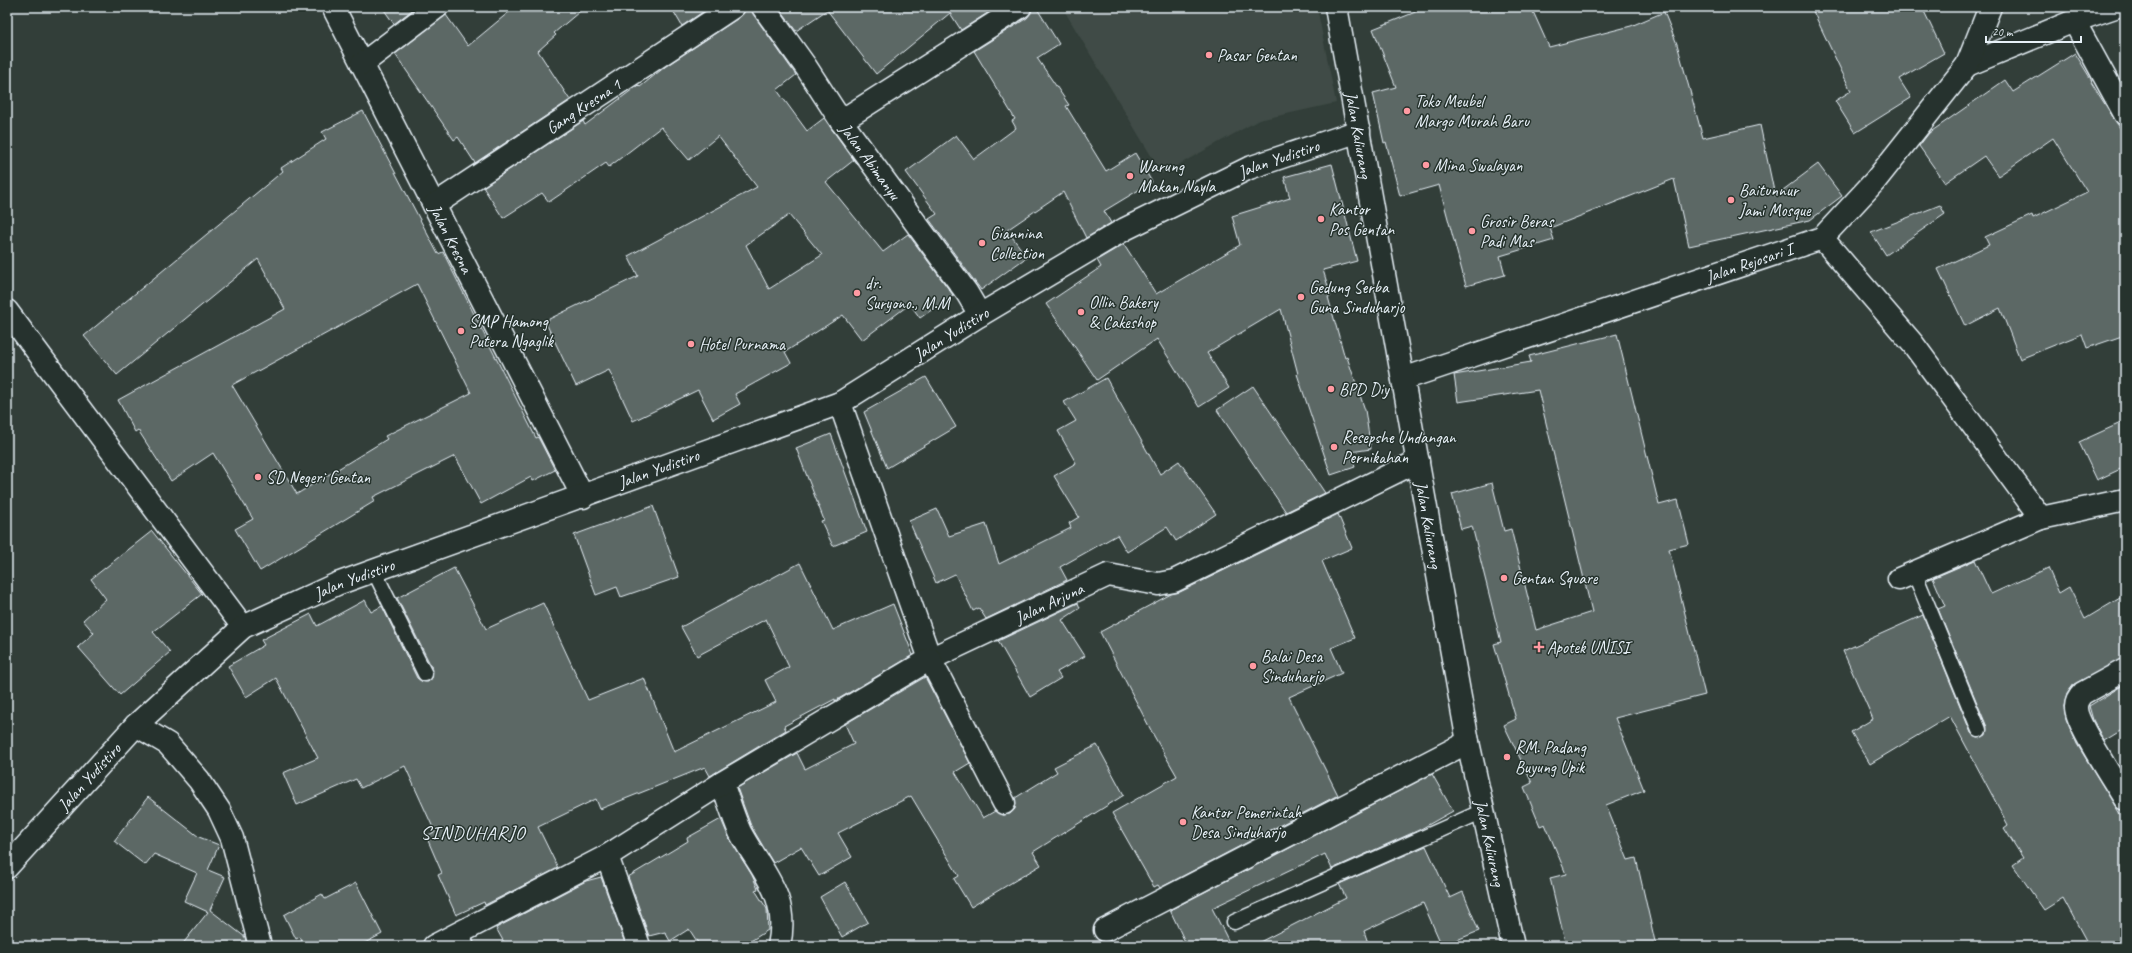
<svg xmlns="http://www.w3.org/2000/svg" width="2132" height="953" font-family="Caveat,sans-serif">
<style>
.built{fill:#3f4b46}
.building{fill:#5c6865;stroke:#e8f1f8;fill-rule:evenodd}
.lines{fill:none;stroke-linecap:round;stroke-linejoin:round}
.service-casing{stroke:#e8f1f8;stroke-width:17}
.minor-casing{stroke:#e8f1f8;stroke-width:25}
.tertiary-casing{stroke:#e8f1f8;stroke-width:25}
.primary-casing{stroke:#e8f1f8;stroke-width:25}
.service{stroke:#26332d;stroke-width:14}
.minor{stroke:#26332d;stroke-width:22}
.tertiary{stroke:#26332d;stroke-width:22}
.primary{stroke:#26332d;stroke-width:22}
.poi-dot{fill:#ff9aa2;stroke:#26332d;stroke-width:1.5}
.labels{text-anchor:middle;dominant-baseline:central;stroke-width:3;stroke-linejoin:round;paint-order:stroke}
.poi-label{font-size:17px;fill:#e8f1f8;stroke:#26332d;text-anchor:start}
.street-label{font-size:17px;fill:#e8f1f8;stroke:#26332d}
.quarter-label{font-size:19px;letter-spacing:1px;fill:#e8f1f8;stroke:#26332d}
</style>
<rect width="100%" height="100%" fill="#323e39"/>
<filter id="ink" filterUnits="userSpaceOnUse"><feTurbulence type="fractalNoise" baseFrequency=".025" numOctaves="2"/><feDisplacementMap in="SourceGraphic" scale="8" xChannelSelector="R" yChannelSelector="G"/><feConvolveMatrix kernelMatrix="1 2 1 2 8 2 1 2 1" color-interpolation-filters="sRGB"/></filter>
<g filter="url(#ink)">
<polygon class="built" points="1062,7 1317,7 1336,103 1259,120 1162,174"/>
<g class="building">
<polygon points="382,7 416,7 394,24"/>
<polygon points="515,7 585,7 554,33 556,35 538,51 570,100 475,163 458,137 454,140 395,54 446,15 468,46"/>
<polygon points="671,7 710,7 682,26"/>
<path d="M745 7H751L753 14 796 75 777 90 807 131 824 118 854 160 826 182 883 252 908 234 953 295 920 318 910 304 862 340 843 315 785 352 791 363 735 394 740 404 713 419 698 390 633 421 609 370 576 386 545 321 638 276 628 256 757 187 718 136 689 160 661 127 609 167 606 163 549 202 542 193 503 218 483 187 583 121 585 125 633 89 638 85 640 87 666 66 740 17 744 13ZM789 215 822 255 769 289 746 245Z"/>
<polygon points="778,7 997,7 961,30 950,13 876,74 827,10 796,31"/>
<polygon points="1032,7 1036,7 1059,44 1037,58 1069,105 1066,106 1106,171 1135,153 1152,182 1104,211 1111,223 1086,238 1063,192 1007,230 1027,257 981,290 929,219 937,214 906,172 956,135 974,159 1016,128 1012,121 1015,119 974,51 1027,18 1031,13"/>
<polygon points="1428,7 1531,7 1549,47 1631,26 1664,12 1677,44 1703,138 1760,125 1775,196 1818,164 1842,196 1810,220 1689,246 1674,179 1550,228 1554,240 1500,256 1505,275 1466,286 1439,185 1400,196 1386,142 1384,143 1373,93 1396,87 1373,29"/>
<polygon points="1811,7 1922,7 1944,53 1899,79 1911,98 1855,133 1835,101 1851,91"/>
<polygon points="2075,53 2092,81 2091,82 2125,136 2125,335 2087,348 2082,334 2020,359 2000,308 1965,326 1938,269 1989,245 1985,237 2032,215 2033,218 2087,192 2053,138 1998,176 1984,156 1945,183 1919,146 1929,133 2005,80 2013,92"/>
<path d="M363 111 438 254 443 252 536 438 538 437 555 470 533 481 531 477 481 504 455 456 373 497 375 501 260 571 235 529 253 519 213 453 171 481 138 430 135 432 118 400 285 309 258 259 117 375 84 336 283 171 281 168 326 139 322 132ZM417 284 471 393 385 436 387 439 297 494 232 385Z"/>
<polygon points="1332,164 1357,261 1323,270 1331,296 1328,297 1345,358 1347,357 1365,410 1371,449 1350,452 1355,467 1331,475 1297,374 1298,374 1281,309 1207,353 1229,388 1199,407 1157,339 1097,380 1046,304 1101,267 1097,260 1124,244 1156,294 1240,245 1232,216 1290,198 1284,177"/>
<polygon points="1940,205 1945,214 1886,255 1871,232"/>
<polygon points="1617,334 1659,505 1678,500 1689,544 1669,549 1705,695 1615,718 1644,790 1606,805 1628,860 1636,858 1656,946 1566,946 1550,878 1566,874 1545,824 1540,826 1524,787 1532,783 1504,725 1516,719 1494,644 1501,642 1472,526 1461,529 1452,494 1492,483 1504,531 1511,529 1536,630 1592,612 1538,390 1458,402 1454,375 1531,362 1529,356"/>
<polygon points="926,377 956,427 887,468 864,412"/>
<polygon points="1106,378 1160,474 1179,461 1216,514 1176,541 1167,527 1127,552 1117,535 1060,567 1067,580 986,619 979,608 973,611 955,574 936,583 909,521 937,509 949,536 986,524 999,564 1071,528 1069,523 1079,517 1054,476 1076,463 1058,431 1076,421 1064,402"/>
<polygon points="1253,386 1325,493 1286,512 1217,410"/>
<polygon points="2125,421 2125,467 2097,480 2079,442"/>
<polygon points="831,434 867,532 833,546 821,521 824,520 796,448"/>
<polygon points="653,506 679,577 621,597 617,587 596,595 574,535"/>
<polygon points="1338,514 1352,548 1322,561 1355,638 1331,648 1342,673 1289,697 1338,795 1160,888 1158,885 1154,887 1112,813 1177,776 1154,736 1100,632 1171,594 1180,592"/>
<polygon points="152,531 202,594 153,632 170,652 120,695 78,647 94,633 83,620 106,599 91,579"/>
<polygon points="1975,560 1991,594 2048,568 2059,593 2069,587 2085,619 2125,595 2125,658 2074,684 2067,694 2064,706 2066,719 2077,744 2125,822 2125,946 2089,946 2063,898 2044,910 2013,865 2023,858 2004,828 2008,825 1950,716 1870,764 1851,732 1873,719 1843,651 1923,615 1971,733 1978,738 1986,735 1987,727 1938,609 1945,606 1933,578"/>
<polygon points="800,563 833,630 893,604 913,655 835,701 835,699 784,726 786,730 710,776 705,767 600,809 596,799 538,827 558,868 485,905 484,902 456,915 438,875 442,873 426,836 435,832 405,766 361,788 356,779 297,805 283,773 318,758 276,678 246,697 228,666 264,645 261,640 311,614 317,626 365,600 371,612 382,606 417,678 421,681 428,682 432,678 433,670 397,598 454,568 486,629 543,603 588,700 644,678 674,752 776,702 765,680 789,667 766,619 697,656 681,627"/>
<polygon points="1078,603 1080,608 1062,620 1085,656 1057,672 1061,678 1030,697 998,641"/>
<polygon points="925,677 970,763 955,772 983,818 995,811 1003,815 1010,814 1015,809 1015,798 1057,772 1054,767 1097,745 1124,795 1033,852 1041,865 971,907 954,879 959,876 911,796 838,833 852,857 819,876 801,847 773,863 751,826 737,788 797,753 805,769 854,744 845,724"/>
<polygon points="2125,684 2125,728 2104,741 2093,720 2089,706"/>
<polygon points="1432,774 1453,811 1419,830 1332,869 1325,854 1212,908 1231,946 1187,946 1170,910"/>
<polygon points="148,797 199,837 219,845 208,870 225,877 210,910 245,937 247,946 181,946 208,912 184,901 197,873 154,854 145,865 114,841"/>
<polygon points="721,819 729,838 752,875 758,889 755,890 767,909 768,930 743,946 700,946 689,929 670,941 665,932 649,936 628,877 688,841 687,838"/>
<polygon points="1426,846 1450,898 1463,892 1479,931 1442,946 1423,903 1364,931 1369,946 1252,946 1346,898 1339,884"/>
<polygon points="601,877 625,943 612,946 506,946 496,928 586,881"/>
<polygon points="845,882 868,922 842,937 820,897"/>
<polygon points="356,883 382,934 359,946 304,946 300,937 296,939 284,915 322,894 325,899"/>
</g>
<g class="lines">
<g class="service-casing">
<g id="service">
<polyline points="374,571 425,674"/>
<polyline points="1914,572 1979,730"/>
<polyline points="1234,922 1483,811"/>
<polyline points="461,932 467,946"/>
</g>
</g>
<g class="minor-casing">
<g id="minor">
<path id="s1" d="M333 7 583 497"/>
<path id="s2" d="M763 7 806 67 841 121 967 293 980 315"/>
<polyline points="2074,21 2125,114"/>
<polyline points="362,64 437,7"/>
<polyline points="1967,65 2074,21 2115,7"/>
<polyline points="841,121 1020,7"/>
<path id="s3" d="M434 205 733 7"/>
<polyline points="1822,238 1913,344 2041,518 2125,500"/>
<polyline points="7,311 243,627"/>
<path id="s4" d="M1403 379 1822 238 1875 181 1967 65 1990 7"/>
<path id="s5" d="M840 403 930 659 1108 575 1158 584 1174 581 1418 461"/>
<polyline points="1899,579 2041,518"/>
<path d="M2125 670 2083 693C2079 697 2076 701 2076 707 2075 722 2115 782 2125 799"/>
<polyline points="136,725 168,744 199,780 219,810 232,838 260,946"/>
<path d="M722 783C728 799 733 816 740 832 762 873 790 895 779 946"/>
<polyline points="607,856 639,946"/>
<polyline points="1105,930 1468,742"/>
<polyline points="434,946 607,856 722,783 930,659 1004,803"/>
</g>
</g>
<g class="tertiary-casing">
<g id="tertiary">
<path id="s6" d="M7 867 136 725 243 627 337 584 840 403 980 315 1125 229 1249 168 1359 131"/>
</g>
</g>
<g class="primary-casing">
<g id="primary">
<path id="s7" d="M1336 7 1468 742 1513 946"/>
</g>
</g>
<use href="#service" class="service"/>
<use href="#minor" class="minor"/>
<use href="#tertiary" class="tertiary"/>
<use href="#primary" class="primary"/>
</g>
</g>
<g class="poi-dot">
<circle cx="1209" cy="55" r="4"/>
<circle cx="1407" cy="111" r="4"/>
<circle cx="1426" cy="165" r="4"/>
<circle cx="1130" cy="176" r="4"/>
<circle cx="1731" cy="200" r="4"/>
<circle cx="1321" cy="219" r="4"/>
<circle cx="1472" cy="231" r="4"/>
<circle cx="982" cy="243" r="4"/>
<circle cx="857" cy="293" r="4"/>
<circle cx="1301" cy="297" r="4"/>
<circle cx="1081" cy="312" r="4"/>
<circle cx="461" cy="331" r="4"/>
<circle cx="691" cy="344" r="4"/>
<circle cx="1331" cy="389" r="4"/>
<circle cx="1334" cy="447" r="4"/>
<circle cx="258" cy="477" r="4"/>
<circle cx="1504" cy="578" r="4"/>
<path d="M1537 641h4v4h4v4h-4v4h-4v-4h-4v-4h4z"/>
<circle cx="1253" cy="666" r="4"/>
<circle cx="1507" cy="757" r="4"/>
<circle cx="1183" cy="822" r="4"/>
</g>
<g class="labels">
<g class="poi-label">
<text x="1217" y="55">Pasar Gentan</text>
<text x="1415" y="101">Toko Meubel<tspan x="1415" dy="20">Margo Murah Baru</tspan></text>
<text x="1434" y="165">Mina Swalayan</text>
<text x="1138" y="166">Warung<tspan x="1138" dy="20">Makan Nayla</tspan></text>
<text x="1739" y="190">Baitunnur<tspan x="1739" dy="20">Jami Mosque</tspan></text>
<text x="1329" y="209">Kantor<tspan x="1329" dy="20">Pos Gentan</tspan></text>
<text x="1480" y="221">Grosir Beras<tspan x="1480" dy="20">Padi Mas</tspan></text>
<text x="990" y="233">Giannina<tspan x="990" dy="20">Collection</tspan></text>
<text x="865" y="283">dr.<tspan x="865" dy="20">Suryono., M.M</tspan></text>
<text x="1309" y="287">Gedung Serba<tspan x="1309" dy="20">Guna Sinduharjo</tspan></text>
<text x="1089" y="302">Ollin Bakery<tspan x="1089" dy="20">&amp; Cakeshop</tspan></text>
<text x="469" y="321">SMP Hamong<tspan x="469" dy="20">Putera Ngaglik</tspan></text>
<text x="699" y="344">Hotel Purnama</text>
<text x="1339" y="389">BPD Diy</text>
<text x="1342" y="437">Resepshe Undangan<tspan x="1342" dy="20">Pernikahan</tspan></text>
<text x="266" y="477">SD Negeri Gentan</text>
<text x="1512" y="578">Gentan Square</text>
<text x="1547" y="647">Apotek UNISI</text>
<text x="1261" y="656">Balai Desa<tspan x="1261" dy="20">Sinduharjo</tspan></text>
<text x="1515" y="747">RM. Padang<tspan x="1515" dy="20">Buyung Upik</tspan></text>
<text x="1191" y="812">Kantor Pemerintah<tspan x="1191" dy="20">Desa Sinduharjo</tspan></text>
</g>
<g class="street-label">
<text stroke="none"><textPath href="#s3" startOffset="179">Gang Kresna 1</textPath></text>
<text stroke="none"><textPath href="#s7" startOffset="130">Jalan Kaliurang</textPath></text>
<text stroke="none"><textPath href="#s6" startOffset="1478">Jalan Yudistiro</textPath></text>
<text stroke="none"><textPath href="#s2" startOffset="188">Jalan Abimanyu</textPath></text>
<text stroke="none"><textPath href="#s1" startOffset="260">Jalan Kresna</textPath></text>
<text stroke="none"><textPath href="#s4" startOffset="365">Jalan Rejosari I</textPath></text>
<text stroke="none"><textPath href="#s6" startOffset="1106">Jalan Yudistiro</textPath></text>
<text stroke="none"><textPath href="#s6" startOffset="782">Jalan Yudistiro</textPath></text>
<text stroke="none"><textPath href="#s7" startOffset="526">Jalan Kaliurang</textPath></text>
<text stroke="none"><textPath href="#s6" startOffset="458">Jalan Yudistiro</textPath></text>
<text stroke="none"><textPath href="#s5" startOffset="403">Jalan Arjuna</textPath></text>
<text stroke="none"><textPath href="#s6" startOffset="122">Jalan Yudistiro</textPath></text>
<text stroke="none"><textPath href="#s7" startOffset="850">Jalan Kaliurang</textPath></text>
</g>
<g class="quarter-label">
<text x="473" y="833">SINDUHARJO</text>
</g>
</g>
<rect width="2132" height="953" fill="none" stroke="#26332d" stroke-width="24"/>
<rect x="12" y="12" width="2108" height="929" fill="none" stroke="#e8f1f8" stroke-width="1.5" filter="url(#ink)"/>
<path d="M1986 36v6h95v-6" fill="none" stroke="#e8f1f8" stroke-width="2"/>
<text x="1992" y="36" font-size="12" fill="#e8f1f8" stroke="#26332d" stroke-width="3" paint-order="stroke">20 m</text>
</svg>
